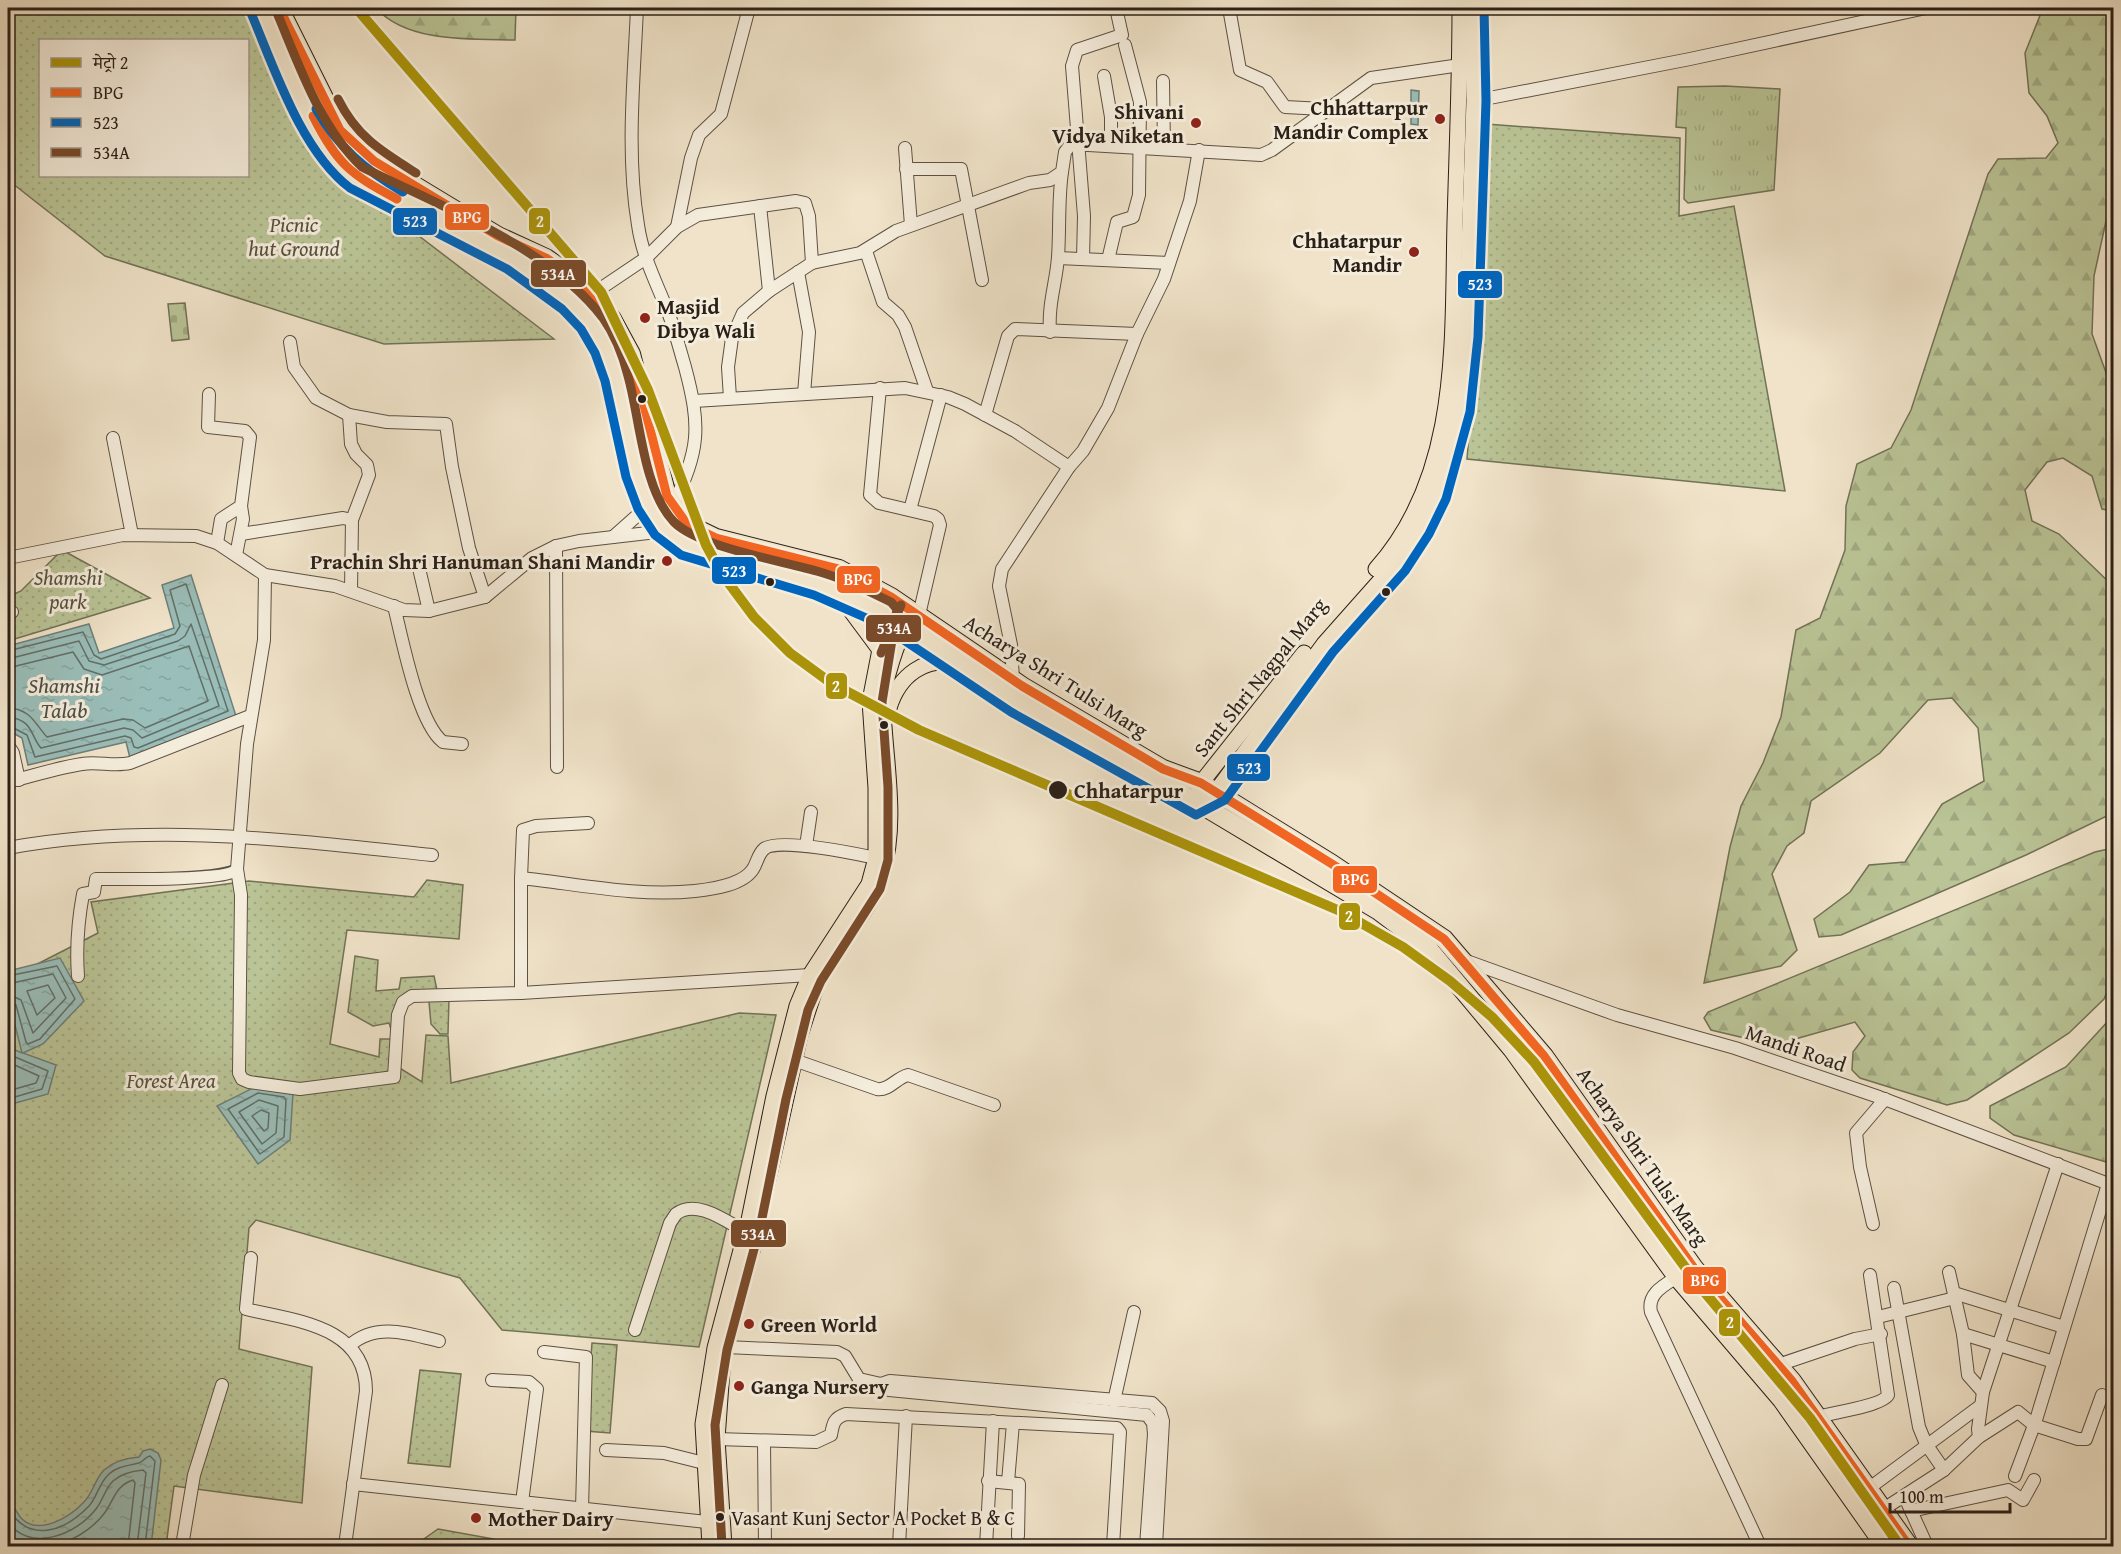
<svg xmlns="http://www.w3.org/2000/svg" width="2121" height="1554" font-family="'Gentium Book Plus','Noto Serif Devanagari',serif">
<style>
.grass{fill:url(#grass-tufts);stroke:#727257;stroke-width:1.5}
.forest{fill:url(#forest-firs);stroke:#727257;stroke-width:1.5}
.cemetery{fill:url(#cemetery-stones);stroke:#727257;stroke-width:1.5}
.park{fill:url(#park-dots);stroke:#727257;stroke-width:1.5;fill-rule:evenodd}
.water{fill:url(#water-ripples);stroke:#6e7f79;stroke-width:1.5}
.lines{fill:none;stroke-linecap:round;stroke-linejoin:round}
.shore{stroke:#626f68;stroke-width:1.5}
.minor-casing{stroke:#5c5144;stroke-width:14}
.major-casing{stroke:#2b2018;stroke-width:17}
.highway-casing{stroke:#2b2018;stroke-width:20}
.minor{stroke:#f5eddc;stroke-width:12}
.major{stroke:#f0e3c9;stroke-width:15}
.highway{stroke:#f0e3c9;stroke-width:18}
.bus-1-casing{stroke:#f5eddc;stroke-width:14}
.bus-2-casing{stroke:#f5eddc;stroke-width:14}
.bus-3-casing{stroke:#f5eddc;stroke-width:14}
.bus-1{stroke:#f26522;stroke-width:9}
.bus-2{stroke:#0065bd;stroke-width:9}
.bus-3{stroke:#7a4b2a;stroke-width:9}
.metro-1-casing{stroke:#f5eddc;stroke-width:15}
.metro-1{stroke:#aa930a;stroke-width:10}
.poi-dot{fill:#8f2418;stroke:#f5eddc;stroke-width:2}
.bus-dot{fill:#2b2018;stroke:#f5eddc;stroke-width:2}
.labels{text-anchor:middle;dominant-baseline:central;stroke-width:6;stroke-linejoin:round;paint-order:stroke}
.bus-label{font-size:20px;fill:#2b2018;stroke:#f5eddc;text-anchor:start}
.poi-label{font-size:21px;font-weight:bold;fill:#2b2018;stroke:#f5eddc;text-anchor:end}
.park-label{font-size:21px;font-style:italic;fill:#56513e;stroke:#f5eddc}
.street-label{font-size:21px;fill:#2b2018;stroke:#f5eddc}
.stop-label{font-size:21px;font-weight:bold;fill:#2b2018;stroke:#f5eddc;text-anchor:start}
.water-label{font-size:22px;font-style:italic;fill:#4c4f48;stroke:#f5eddc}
.line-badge{stroke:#f5eddc;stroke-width:2}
.badge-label{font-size:16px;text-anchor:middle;font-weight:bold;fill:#fff}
</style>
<defs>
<pattern id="grass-tufts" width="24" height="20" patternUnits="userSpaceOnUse" patternTransform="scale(1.5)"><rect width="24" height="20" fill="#bac496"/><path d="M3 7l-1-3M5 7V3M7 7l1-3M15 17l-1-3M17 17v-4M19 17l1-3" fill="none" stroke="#a0a881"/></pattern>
<pattern id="forest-firs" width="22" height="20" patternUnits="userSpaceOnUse" patternTransform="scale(1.5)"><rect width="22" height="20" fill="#bac496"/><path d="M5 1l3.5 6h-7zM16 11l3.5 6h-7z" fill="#a0a881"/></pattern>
<pattern id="cemetery-stones" width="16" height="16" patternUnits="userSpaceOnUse" patternTransform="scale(1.5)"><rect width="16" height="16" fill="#bac496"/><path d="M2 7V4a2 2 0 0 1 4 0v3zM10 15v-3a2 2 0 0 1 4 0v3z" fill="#a0a881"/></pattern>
<pattern id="park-dots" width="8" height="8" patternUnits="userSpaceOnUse" patternTransform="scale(1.5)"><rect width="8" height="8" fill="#bac496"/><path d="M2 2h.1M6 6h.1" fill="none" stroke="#a0a881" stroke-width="1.8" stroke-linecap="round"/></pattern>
<pattern id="water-ripples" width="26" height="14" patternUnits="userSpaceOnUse" patternTransform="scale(1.5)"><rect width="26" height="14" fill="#9abeb9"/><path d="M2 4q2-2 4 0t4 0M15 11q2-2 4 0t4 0" fill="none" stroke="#85a39e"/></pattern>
</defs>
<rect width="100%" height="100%" fill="#f0e3c9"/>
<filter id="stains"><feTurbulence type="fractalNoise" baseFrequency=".00333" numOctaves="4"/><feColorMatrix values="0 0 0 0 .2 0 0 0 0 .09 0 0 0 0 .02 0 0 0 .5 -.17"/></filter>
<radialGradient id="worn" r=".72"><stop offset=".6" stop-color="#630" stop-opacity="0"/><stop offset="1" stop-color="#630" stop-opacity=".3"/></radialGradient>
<polygon class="grass" points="1725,86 1780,89 1774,190 1688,203 1684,199 1686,128 1676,127 1678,87"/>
<g class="forest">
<path d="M376 8H516L515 40C472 39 407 43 376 8Z"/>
<polygon points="2043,8 2094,8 2113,17 2113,200 2110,203 2094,276 2092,334 2113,392 2113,511 2102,509 2092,476 2063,458 2047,462 2025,490 2032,521 2059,534 2113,586 2113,813 2026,855 1841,935 1819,937 1814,919 1850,892 1869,865 1905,862 1942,804 1984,781 1978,728 1952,698 1928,700 1880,753 1811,801 1804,833 1787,846 1772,874 1797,950 1781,966 1704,983 1730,847 1741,806 1763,763 1781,717 1796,630 1820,618 1845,550 1846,506 1857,464 1891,448 1911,410 1988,174 1998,159 2046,158 2058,143 2047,116 2029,93 2025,53"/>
<polygon points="2113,848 2113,977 2104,999 2069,1033 1967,1100 1947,1105 1860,1078 1852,1070 1853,1052 1865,1036 1855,1022 1774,1045 1711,1030 1704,1018 1708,1012 2095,852"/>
<polygon points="2113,1011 2113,1164 2014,1135 1990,1118 1990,1106 2066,1067 2109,1020"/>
</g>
<polygon class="cemetery" points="185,303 189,339 172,341 168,304"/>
<g class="park">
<path d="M15 8H242L322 162 554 339 384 344 105 256 8 180V13ZM40 40H248V176H40Z"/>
<polygon points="1486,124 1680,138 1679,216 1734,206 1785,491 1467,459 1477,337"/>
<polygon points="62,550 150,598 8,641 8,597 21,591"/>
<polygon points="427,880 463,885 459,939 347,930 330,1044 379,1057 380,1039 400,1039 398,1067 422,1082 426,1035 448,1036 451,1083 739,1013 776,1015 699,1347 502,1330 460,1278 256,1220 249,1228 239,1349 312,1367 302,1503 174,1486 166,1546 8,1546 8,979 98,933 91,902 249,881 414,897"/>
<polygon points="355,956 378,960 376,991 399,989 401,978 434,976 437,990 449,999 448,1034 440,1034 431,1024 428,991 407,992 393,1035 389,1023 373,1026 348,1012"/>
<polygon points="592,1343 617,1345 610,1433 585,1431"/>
<polygon points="420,1370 461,1374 450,1467 408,1463"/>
<polygon points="438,1529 494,1539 492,1546 414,1546"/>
</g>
<g class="water">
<polygon points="1411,90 1419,91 1418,125 1411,124"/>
<polygon points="191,575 236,716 130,758 126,742 28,765 22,738 8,730 8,646 89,624 99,653 174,628 162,585"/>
<polygon points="60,958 84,1001 43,1044 23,1053 56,1065 48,1094 8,1105 8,1047 22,1053 8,997 8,971"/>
<polygon points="257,1086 293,1093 290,1140 258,1164 217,1106"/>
<path d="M150 1449 158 1453 161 1460 151 1546H8V1495C12 1503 16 1513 22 1519 40 1536 71 1516 84 1502 93 1493 95 1479 104 1470 114 1461 126 1458 139 1457L143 1451Z"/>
</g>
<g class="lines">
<g class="shore">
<polyline points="8,651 83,632 94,655 101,659 175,634 180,626 170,590 186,584 228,711 138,748 134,747 131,738 125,736 35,757 27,735 8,725"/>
<path d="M8 659 79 641 89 661 104 665 178 641 185 636 191 624 219 706 142 738 133 730 124 728 41 748C30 736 34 720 8 717"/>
<path d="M8 668 73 652 84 669 102 675 189 646 208 701 145 728 133 720 123 719 47 737C35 724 31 709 8 708"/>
<polyline points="8,976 57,966 75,999 40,1039 28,1044 26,1042 16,1005 8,1001"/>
<polyline points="8,984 53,974 66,998 33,1033 21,1000 8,994"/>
<polygon points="48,985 55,998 37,1015 27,991"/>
<polyline points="8,1054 48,1071 42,1089 8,1099"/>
<polyline points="8,1062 39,1076 36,1083 8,1091"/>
<polygon points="258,1093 284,1097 286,1100 284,1137 260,1154 228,1109"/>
<polygon points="259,1100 278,1106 276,1133 262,1144 239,1112"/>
<polygon points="261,1110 269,1113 268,1128 264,1131 252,1116"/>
<path d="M8 1508C29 1544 64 1532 89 1506 97 1497 99 1483 109 1474 118 1466 128 1466 139 1463 144 1461 145 1457 150 1456L155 1461 145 1546"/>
<path d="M8 1522C30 1553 76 1535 96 1509 103 1500 105 1489 113 1481 122 1473 132 1471 143 1470L146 1473 137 1546"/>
<path d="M51 1546C70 1543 91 1530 103 1515 114 1502 114 1486 133 1480L135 1483 128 1546"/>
</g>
<g class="minor-casing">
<g id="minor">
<path d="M637 8C634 80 626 153 638 225 642 254 655 280 666 307 674 326 679 347 685 367 701 427 700 450 672 507"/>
<polyline points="1229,8 1240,70 1267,82 1285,107 1324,109"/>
<polyline points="1104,76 1111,117 1111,146"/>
<polyline points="1163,81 1164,148"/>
<polyline points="1474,101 1690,59 1926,8"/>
<polyline points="905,148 911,225"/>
<polyline points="906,169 961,169 982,280"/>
<polyline points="760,206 769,291"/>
<polyline points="677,227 691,158 699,135 721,114 749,8"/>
<polyline points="866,251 883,302 898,315 905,327 927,391"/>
<polyline points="1058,258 1169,263"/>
<polyline points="1083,259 1084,216 1072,66 1077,50 1122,35 1116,8"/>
<polyline points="1108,260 1117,222 1133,217 1139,195 1140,102 1125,45"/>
<polyline points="798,272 809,332 804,394"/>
<polyline points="591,295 646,258 677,227 698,215 796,201 805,203 809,216 812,263"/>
<path d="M1050 332C1048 303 1056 284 1058 257 1060 229 1058 200 1062 172"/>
<polyline points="290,342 294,367 316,398 349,415 387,422 446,424 452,467 469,548 485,597"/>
<polyline points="880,388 870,495 879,503 934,516 938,519 940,525 919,615"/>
<polyline points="209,394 208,427 245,431 250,437 241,506 221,519 217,543"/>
<polyline points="730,398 728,367 732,338 743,313 769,291 812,263 860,253 896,231 1029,183 1050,180 1062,172 1065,152 1071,144 1261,155 1272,150 1371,78 1467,64"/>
<polyline points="694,401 905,388 948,397 965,404 1015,431 1069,467"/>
<polyline points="349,415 351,444 356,454 367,465 369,475 352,520 351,591"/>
<polyline points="985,415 1008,336 1015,329 1137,334"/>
<polyline points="113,438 132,535"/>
<polyline points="910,510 941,395"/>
<polyline points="241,534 343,518 352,520"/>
<polyline points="613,537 649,505"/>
<polyline points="556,546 557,767"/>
<polyline points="236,555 243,519 241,506"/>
<polyline points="8,558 123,535 196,536 217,543 265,575 335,586 404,610 429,611 485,597 532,558 556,546 579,541 665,531"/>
<polyline points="418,564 429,611"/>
<path d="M394 606C402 638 418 723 443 742L462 744"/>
<polyline points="8,613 12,612"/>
<polyline points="1013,679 1011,645 999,586 1002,569 1069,467 1083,451 1108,408 1137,334 1164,279 1190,201 1199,150"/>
<polyline points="8,745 13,753 19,780"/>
<path d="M8 782C33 776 56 768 82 764 98 761 114 767 130 763L250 716"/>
<polyline points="806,846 811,812"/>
<path d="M8 848C151 822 289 840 432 855"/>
<polyline points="237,869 241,895 239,1073 242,1079 249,1082 300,1089 394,1077 398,1015 403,1002 412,996 521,993 810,975"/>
<polyline points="521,878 523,830 536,826 588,823"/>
<polyline points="1461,959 1617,1015 1735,1048 1879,1097 2114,1186"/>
<path d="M78 976C76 949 78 921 83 894L94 892 96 879C117 879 229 881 237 869L247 744 264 640 265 575"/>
<path d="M521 993V878C578 884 638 897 695 891 713 889 743 885 753 869 757 863 758 854 764 849 777 837 857 854 876 858"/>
<path d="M794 1060 877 1089C889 1091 896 1078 908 1075L994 1105"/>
<polyline points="1873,1224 1860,1167 1856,1133 1885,1099"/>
<path d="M251 1258 246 1309C294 1321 366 1325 366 1391L345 1546"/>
<polyline points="1949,1272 1963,1334 1968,1375 1983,1392"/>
<path d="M1677 1277C1663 1286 1647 1294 1651 1312L1760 1546"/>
<polyline points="1894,1288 1919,1427 1926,1444 1944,1470"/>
<polyline points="1954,1293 2064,1327"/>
<polyline points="1878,1317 1955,1298"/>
<path d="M635 1330 670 1223 676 1214C696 1198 727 1222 746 1232"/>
<polyline points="1963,1334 2054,1362"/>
<path d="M349 1346C375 1322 408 1333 439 1341"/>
<polyline points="726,1347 837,1352 845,1356 859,1379 881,1384 890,1381 1152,1403 1160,1411 1163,1421 1156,1546"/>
<polyline points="544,1352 586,1357 582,1509"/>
<polyline points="1778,1365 1855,1339 1881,1334"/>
<polyline points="492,1380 529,1382 537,1389 522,1502"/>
<polyline points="881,1384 889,1390 1147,1415 1153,1423 1154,1434 1146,1546"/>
<polyline points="1114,1401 1134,1312"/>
<path d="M1816 1417C1831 1413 1882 1406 1888 1395L1870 1275"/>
<polyline points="1979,1437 1978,1429 1983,1392 2058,1164"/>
<path d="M717 1439 816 1442 831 1435C833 1423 834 1418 846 1414L1117 1428 1120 1432 1113 1546"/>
<polyline points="764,1441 765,1546"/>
<polyline points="606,1450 664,1453 704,1463"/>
<polyline points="2015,1476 2036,1420 2108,1184"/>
<polyline points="988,1481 1019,1484 1018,1536"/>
<polyline points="1008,1482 1013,1423"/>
<polyline points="353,1484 716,1523"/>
<polyline points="1868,1489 1980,1406"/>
<polyline points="1908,1504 1927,1546"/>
<polyline points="1882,1510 1944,1470 1979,1437 2018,1412 2034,1425 2078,1439 2086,1439 2102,1395"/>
<polyline points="1911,1511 2008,1490 2023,1500 2034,1480"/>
<polyline points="182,1546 194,1475 222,1385"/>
<polyline points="899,1546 906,1416"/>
<polyline points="986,1546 993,1421"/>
</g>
</g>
<g class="major-casing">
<g id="major">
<path d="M1376 569C1461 474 1452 340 1455 222 1457 150 1460 79 1460 8"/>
<polyline points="837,592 880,650"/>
<path d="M889 708C899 675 925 656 959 663"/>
<polyline points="1198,794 1201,783 1304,653"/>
<polyline points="1206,798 1215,793 1324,644 1395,564 1419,527 1435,495 1458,410 1466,336 1474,101 1472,8"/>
<path d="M830 959C848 931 872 907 882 874 898 822 885 762 883 709 882 682 898 641 909 617"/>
<polyline points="752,1251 800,1035 816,986"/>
<polyline points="722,1370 717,1439 724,1546"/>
<polyline points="710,1546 703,1424 715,1348 749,1220 774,1096 797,1006 810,975 869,884 876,858 876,788 870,701 889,603"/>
</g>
</g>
<g class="highway-casing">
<g id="highway">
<path d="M262 8C281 51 319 151 355 177 425 213 542 261 591 322 640 383 614 507 688 546L818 584 886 613 1017 702 1205 807 1379 911 1427 947 1512 1049 1677 1277 1782 1400 1885 1546"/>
<polyline points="279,8 340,130 374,161 498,236 546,258 576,279 612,319 631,354 667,496 687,524 716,538 839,569 891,597 1022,686 1163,769 1201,783 1332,864 1444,939 1544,1056 1694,1268 1792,1381 1909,1546"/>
</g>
</g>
<use href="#minor" class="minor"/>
<use href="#major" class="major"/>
<use href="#highway" class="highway"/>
<g class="bus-1-casing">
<g id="bus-1">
<polyline points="279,8 340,130 374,161 498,236 546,258 576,279 612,319 631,354 667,496 687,524 716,538 839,569 891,597 1022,686 1163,769 1201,783 1332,864 1444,939 1544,1056 1694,1268 1792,1381 1909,1546"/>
<path d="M313 116C337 164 350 174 397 199"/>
</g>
</g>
<g class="bus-2-casing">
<g id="bus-2">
<path d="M251 13C274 67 301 151 350 188L507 269 562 309 581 329 595 353 605 381 626 477 638 509 655 535 681 555 814 595 880 624 1011 712 1196 815 1225 800 1333 652 1405 571 1429 534 1446 499 1470 412 1478 337 1486 101 1484 8"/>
<path d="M316 109C338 147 365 170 403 192"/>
</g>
</g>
<g class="bus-3-casing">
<g id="bus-3">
<path d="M275 8C298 62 319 126 362 167 440 206 549 247 603 318 615 335 623 356 628 376 640 418 643 490 674 522 700 548 784 561 820 572 845 579 868 591 891 602L897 609 882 702 888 787V860L880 889 821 981 808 1010 786 1099 761 1223 727 1350 715 1425 722 1545"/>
<path d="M338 99C357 137 381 151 416 173"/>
<polyline points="881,653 901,605"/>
</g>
</g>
<use href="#bus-1" class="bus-1"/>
<use href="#bus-2" class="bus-2"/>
<use href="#bus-3" class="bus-3"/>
<g class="metro-1-casing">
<polyline id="metro-1" points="356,8 601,292 648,390 706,545 722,574 754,617 790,653 831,683 919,730 1340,911 1403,947 1450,981 1492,1017 1534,1062 1696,1282 1810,1418 1900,1546"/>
</g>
<use href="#metro-1" class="metro-1"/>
</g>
<g class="poi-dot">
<circle cx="1440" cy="119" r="6"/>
<circle cx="1196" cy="123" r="6"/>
<circle cx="1414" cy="252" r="6"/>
<circle cx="645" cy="318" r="6"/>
<circle cx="667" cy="561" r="6"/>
<circle cx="749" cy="1324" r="6"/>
<circle cx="739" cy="1386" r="6"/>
<circle cx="476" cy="1518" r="6"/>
</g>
<g class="bus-dot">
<circle cx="642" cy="399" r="5"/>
<circle cx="770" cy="582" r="5"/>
<circle cx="1386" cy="592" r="5"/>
<circle cx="884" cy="725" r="5"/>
<circle cx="1058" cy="790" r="10"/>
<circle cx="720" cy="1517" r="5"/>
</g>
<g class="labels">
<g class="bus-label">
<text x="731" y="1517">Vasant Kunj Sector A Pocket B &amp; C</text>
</g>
<g class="poi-label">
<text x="1428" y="107">Chhattarpur<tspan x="1428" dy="24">Mandir Complex</tspan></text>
<text x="1184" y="111">Shivani<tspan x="1184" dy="24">Vidya Niketan</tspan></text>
<text x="1402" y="240">Chhatarpur<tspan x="1402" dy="24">Mandir</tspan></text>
<text x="657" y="306" text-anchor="start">Masjid<tspan x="657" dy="24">Dibya Wali</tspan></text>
<text x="655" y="561">Prachin Shri Hanuman Shani Mandir</text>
<text x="761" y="1324" text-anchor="start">Green World</text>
<text x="751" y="1386" text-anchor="start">Ganga Nursery</text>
<text x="488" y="1518" text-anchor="start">Mother Dairy</text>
</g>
<g class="park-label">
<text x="294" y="224">Picnic<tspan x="294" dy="24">hut Ground</tspan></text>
<text x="68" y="577">Shamshi<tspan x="68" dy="24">park</tspan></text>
<text x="171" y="1080">Forest Area</text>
</g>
<g class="street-label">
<text transform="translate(1056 676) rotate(32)">Acharya Shri Tulsi Marg</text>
<text transform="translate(1260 677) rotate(-51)">Sant Shri Nagpal Marg</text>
<text transform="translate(1796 1048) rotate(19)">Mandi Road</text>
<text transform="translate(1643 1156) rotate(55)">Acharya Shri Tulsi Marg</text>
</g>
<g class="stop-label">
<text x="1074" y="790">Chhatarpur</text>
</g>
<g class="water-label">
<text x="64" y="685">Shamshi<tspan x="64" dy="25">Talab</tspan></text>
</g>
</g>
<g class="line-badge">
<rect x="444" y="203" width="46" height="28" rx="6" fill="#f26522"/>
<rect x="528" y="207" width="23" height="28" rx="6" fill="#aa930a"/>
<rect x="392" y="207" width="46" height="29" rx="6" fill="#0065bd"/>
<rect x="530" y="259" width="57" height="29" rx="6" fill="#7a4b2a"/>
<rect x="1457" y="270" width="46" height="29" rx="6" fill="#0065bd"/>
<rect x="711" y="556" width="46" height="29" rx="6" fill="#0065bd"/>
<rect x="836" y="565" width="45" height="29" rx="6" fill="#f26522"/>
<rect x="865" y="614" width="57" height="29" rx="6" fill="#7a4b2a"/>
<rect x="825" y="672" width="23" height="28" rx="6" fill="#aa930a"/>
<rect x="1226" y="753" width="45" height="29" rx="6" fill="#0065bd"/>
<rect x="1332" y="865" width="46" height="29" rx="6" fill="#f26522"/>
<rect x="1338" y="902" width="23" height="29" rx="6" fill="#aa930a"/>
<rect x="730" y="1219" width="57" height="29" rx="6" fill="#7a4b2a"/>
<rect x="1682" y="1266" width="45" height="29" rx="6" fill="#f26522"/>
<rect x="1718" y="1308" width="23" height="29" rx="6" fill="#aa930a"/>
</g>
<g class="badge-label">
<text x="467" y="223">BPG</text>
<text x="540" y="227">2</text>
<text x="415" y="227">523</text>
<text x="558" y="280">534A</text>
<text x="1480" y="290">523</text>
<text x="734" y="577">523</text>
<text x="858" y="585">BPG</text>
<text x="894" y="634">534A</text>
<text x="836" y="692">2</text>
<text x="1249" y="774">523</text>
<text x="1355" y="885">BPG</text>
<text x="1349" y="922">2</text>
<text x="758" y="1240">534A</text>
<text x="1705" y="1286">BPG</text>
<text x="1730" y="1328">2</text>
</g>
<rect width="2121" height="1554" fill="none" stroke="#f0e3c9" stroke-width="30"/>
<rect x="9" y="9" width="2103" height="1536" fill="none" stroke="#2b2018" stroke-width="3"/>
<rect x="15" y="15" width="2091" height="1524" fill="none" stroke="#2b2018" stroke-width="1.5"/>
<rect x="39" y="39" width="210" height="138" fill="#f5eddc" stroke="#a49b8e" stroke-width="1.5"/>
<rect x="51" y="58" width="30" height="9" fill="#aa930a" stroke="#a49b8e" stroke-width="1.5"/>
<text x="93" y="69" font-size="18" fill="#2b2018">मेट्रो 2</text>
<rect x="51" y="88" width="30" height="9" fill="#f26522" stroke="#a49b8e" stroke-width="1.5"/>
<text x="93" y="99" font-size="18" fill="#2b2018">BPG</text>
<rect x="51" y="118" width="30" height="9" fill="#0065bd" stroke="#a49b8e" stroke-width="1.5"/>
<text x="93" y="129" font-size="18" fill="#2b2018">523</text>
<rect x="51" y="148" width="30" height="9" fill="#7a4b2a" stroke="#a49b8e" stroke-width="1.5"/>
<text x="93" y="159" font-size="18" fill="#2b2018">534A</text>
<path d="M1890 1503v9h120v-9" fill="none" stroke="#2b2018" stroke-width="3"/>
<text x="1899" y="1503" font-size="18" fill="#2b2018" stroke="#f5eddc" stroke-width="4.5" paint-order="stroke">100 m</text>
<rect width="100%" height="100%" filter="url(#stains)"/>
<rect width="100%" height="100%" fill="url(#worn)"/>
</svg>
